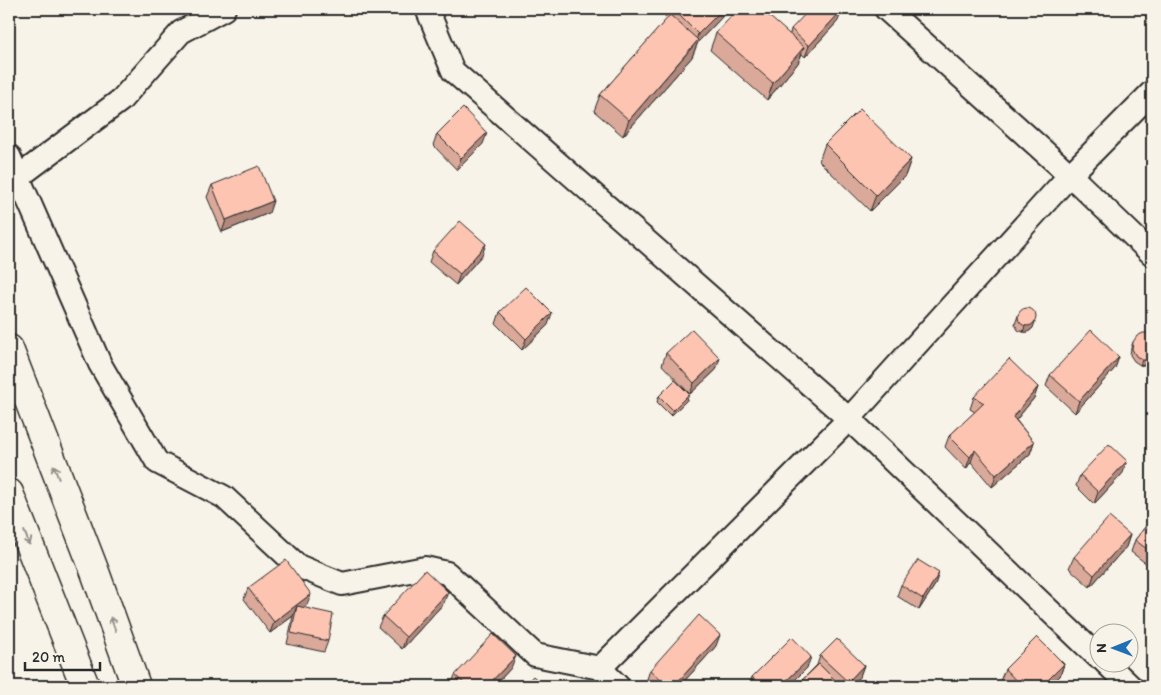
<svg xmlns="http://www.w3.org/2000/svg" width="1161" height="695" font-family="Itim,sans-serif">
<style>
.lines{fill:none;stroke-linecap:round;stroke-linejoin:round}
.street-casing{stroke:#2b2b2b;stroke-width:26}
.secondary-casing{stroke:#2b2b2b;stroke-width:31}
.street{stroke:#f7f3e8;stroke-width:22}
.secondary{stroke:#f7f3e8;stroke-width:28}
.wall{fill:#daa999;stroke:#2b2b2b}
.shaded-wall{fill:#b1897d;stroke:#2b2b2b}
.building{fill:#fdc4b2;stroke:#2b2b2b}
.oneway{stroke:#918f8a}
</style>
<rect width="100%" height="100%" fill="#f7f3e8"/>
<filter id="ink" filterUnits="userSpaceOnUse"><feTurbulence type="fractalNoise" baseFrequency=".02" numOctaves="2"/><feDisplacementMap in="SourceGraphic" scale="10" xChannelSelector="R" yChannelSelector="G"/><feConvolveMatrix kernelMatrix="1 2 1 2 8 2 1 2 1" color-interpolation-filters="sRGB"/></filter>
<g filter="url(#ink)">
<g class="lines">
<g class="street-casing">
<g id="street">
<polyline points="427,9 453,71 849,419 1098,657"/>
<polyline points="886,9 1070,175 1152,254"/>
<polyline points="9,156 100,364 157,462 224,497 298,566 342,584 425,568 447,573 535,655 600,668 618,686"/>
<polyline points="9,179 17,178 121,100 181,32 224,9"/>
<polyline points="1105,662 1130,686"/>
<polyline points="600,668 849,419 1070,175 1152,92"/>
</g>
</g>
<g class="secondary-casing">
<g id="secondary">
<polyline points="9,349 95,572 136,686"/>
<polyline points="9,493 85,686"/>
</g>
</g>
<use href="#street" class="street"/>
<use href="#secondary" class="secondary"/>
</g>
<g class="wall">
<polygon points="668,9 726,9 723,16 698,42 692,57 623,136 594,111 600,95 667,19 665,17"/>
<polygon points="1138,9 1152,9 1152,21"/>
<polygon points="838,21 805,57 802,54 798,63 767,100 710,50 716,33 790,34 791,29"/>
<polygon points="437,134 483,144 457,170 433,145"/>
<polygon points="825,144 911,159 905,176 870,211 819,161"/>
<polygon points="212,185 269,213 222,232 207,197"/>
<polygon points="433,251 482,255 456,285 429,262"/>
<polygon points="500,312 548,325 522,350 496,324"/>
<polygon points="1019,313 1033,328 1028,332 1023,332 1018,330 1015,324"/>
<polygon points="1133,342 1147,366 1140,365 1134,361 1130,355 1131,348"/>
<polygon points="666,353 716,370 690,394 662,365"/>
<polygon points="1119,357 1115,368 1075,413 1046,386 1050,375"/>
<polygon points="1038,387 1034,398 1016,420 1034,442 1030,454 992,487 971,462 966,469 945,447 949,436 975,412 970,409 974,397"/>
<polygon points="659,396 687,400 671,416 657,402"/>
<polygon points="1123,473 1094,504 1076,486 1080,475"/>
<polygon points="1152,518 1152,568 1131,552 1135,540"/>
<polygon points="1130,535 1126,547 1090,587 1069,568 1074,557"/>
<polygon points="901,585 935,585 919,610 897,596"/>
<polygon points="248,588 311,594 307,605 304,608 328,641 324,652 287,644 293,616 270,633 244,599"/>
<polygon points="444,603 402,649 378,627 383,616"/>
<polygon points="716,646 680,686 650,686 646,682 650,670"/>
<polygon points="820,656 864,665 860,676 851,686 796,686 817,665"/>
<polygon points="1064,664 1060,676 1049,686 1006,686 1000,681 1005,669"/>
<polygon points="511,668 494,686 451,686 455,675"/>
<polygon points="807,668 789,686 749,686 752,677"/>
</g>
<g class="shaded-wall">
<polygon points="723,9 726,9 723,16 698,42 692,57 623,136 629,120 695,44 698,34"/>
<polygon points="842,10 838,21 805,57 809,46"/>
<polygon points="804,47 798,63 767,100 773,83"/>
<polygon points="487,133 483,144 457,170 461,158"/>
<polygon points="911,159 905,176 870,211 876,195"/>
<polygon points="273,201 269,213 222,232 226,220"/>
<polygon points="486,244 482,255 456,285 460,274"/>
<polygon points="552,313 548,325 522,350 526,339"/>
<polygon points="1035,322 1033,328 1028,332 1023,332 1025,326"/>
<polygon points="1119,357 1115,368 1075,413 1079,401"/>
<polygon points="720,358 716,370 690,394 694,383"/>
<polygon points="1152,358 1152,363 1147,366 1140,365 1142,360"/>
<polygon points="1038,387 1034,398 1009,429 1013,417"/>
<polygon points="689,394 687,400 671,416 673,410"/>
<polygon points="1034,442 1030,454 992,487 996,475"/>
<polygon points="975,450 971,462 966,469 970,457"/>
<polygon points="1127,461 1123,473 1094,504 1098,492"/>
<polygon points="1130,535 1126,547 1090,587 1094,575"/>
<polygon points="939,573 935,585 919,610 923,599"/>
<polygon points="448,592 444,603 402,649 406,637"/>
<polygon points="311,594 307,605 295,614 297,606 293,616 270,633 274,622"/>
<polygon points="720,635 716,646 680,686 674,686"/>
<polygon points="516,656 511,668 494,686 487,686"/>
<polygon points="811,657 807,668 789,686 781,686"/>
<polygon points="1064,664 1060,676 1049,686 1042,686"/>
<polygon points="864,665 860,676 851,686 847,686 848,682"/>
</g>
<g class="building">
<polygon points="673,9 723,9 698,34"/>
<polygon points="738,9 761,9 804,47 773,83 716,33"/>
<polygon points="810,9 841,9 842,10 809,46 791,29"/>
<polygon points="670,15 698,40 629,120 600,95"/>
<polygon points="463,108 487,133 461,158 437,134"/>
<polygon points="860,109 911,159 876,195 825,144"/>
<polygon points="259,166 273,201 226,220 212,185"/>
<polygon points="460,221 486,244 460,274 433,251"/>
<polygon points="526,287 552,313 526,339 500,312"/>
<circle cx="1027" cy="317" r="9"/>
<polygon points="692,329 720,358 694,383 666,353"/>
<polygon points="1091,330 1119,357 1079,401 1050,375"/>
<polygon points="1143,333 1150,333 1152,334 1152,358 1149,360 1142,360 1136,356 1132,349 1133,342 1137,336"/>
<polygon points="1009,359 1038,387 1013,417 1034,442 996,475 975,450 970,457 949,436 984,403 974,397"/>
<polygon points="675,380 689,394 673,410 659,396"/>
<polygon points="1109,444 1127,461 1098,492 1080,475"/>
<polygon points="1109,517 1130,535 1094,575 1074,557"/>
<polygon points="1152,518 1152,553 1135,540"/>
<polygon points="286,560 311,594 274,622 248,588"/>
<polygon points="918,560 939,573 923,599 901,585"/>
<polygon points="425,570 448,592 406,637 383,616"/>
<polygon points="297,606 333,614 328,641 291,633"/>
<polygon points="699,615 720,635 674,686 667,686 650,670"/>
<polygon points="493,634 516,656 487,686 467,686 455,675"/>
<polygon points="792,637 811,657 781,686 762,686 752,677"/>
<polygon points="1037,637 1064,664 1042,686 1021,686 1005,669"/>
<polygon points="837,639 864,665 848,682 820,656"/>
<polygon points="819,664 841,686 796,686"/>
<polygon points="533,676 544,686 523,686"/>
</g>
<defs><path id="oneway-shaft" d="M-6 0H5M1.5-3L5.5 0L1.5 3" fill="none" stroke-width="1.6" stroke-linecap="round" stroke-linejoin="round" transform="scale(1.25)"/></defs>
<g class="oneway">
<use href="#oneway-shaft" transform="translate(56 472) rotate(-111)"/>
<use href="#oneway-shaft" transform="translate(27 538) rotate(68)"/>
<use href="#oneway-shaft" transform="translate(113 624) rotate(-110)"/>
</g>
</g>
<rect width="1161" height="695" fill="none" stroke="#f7f3e8" stroke-width="30"/>
<rect x="15" y="15" width="1131" height="665" fill="none" stroke="#2b2b2b" stroke-width="2" filter="url(#ink)"/>
<g transform="translate(1114 648) rotate(269)"><circle r="24" fill="#f7f3e8" stroke="#a5a39c"/>
<path d="M0-4L9 19L0 12L-9 19Z" fill="#1f6fb2"/>
<text y="-8" font-size="14" font-weight="bold" text-anchor="middle" fill="#2b2b2b">N</text>
</g>
<path d="M25 662v8h75v-8" fill="none" stroke="#2b2b2b" stroke-width="2.5"/>
<text x="32" y="662" font-size="15" fill="#2b2b2b" stroke="#f7f3e8" stroke-width="4" paint-order="stroke">20 m</text>
</svg>
